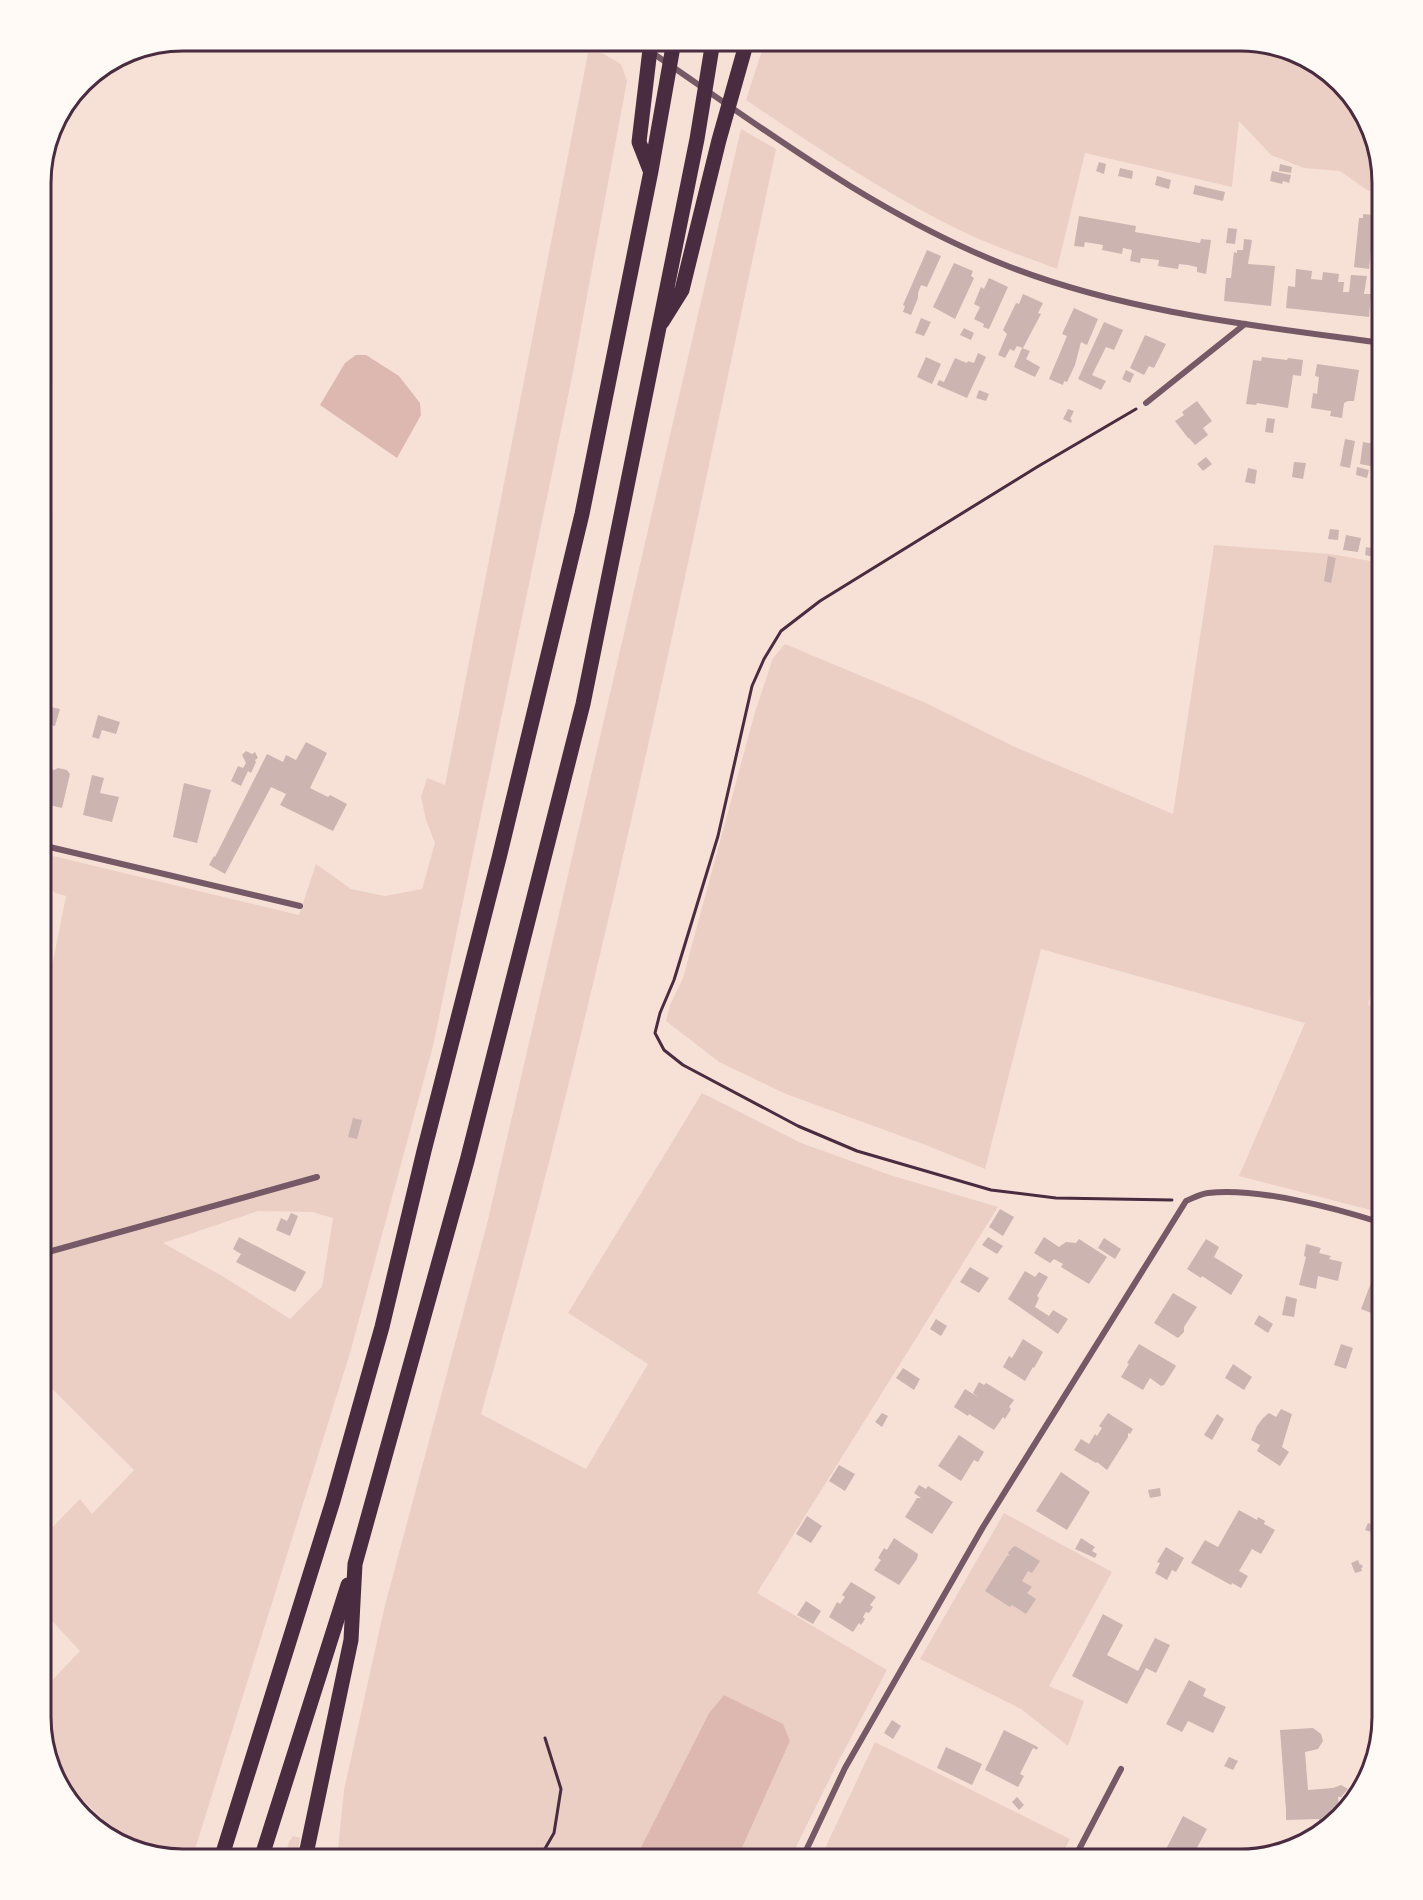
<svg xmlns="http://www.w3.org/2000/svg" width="1423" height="1900" viewBox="0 0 1423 1900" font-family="'Exo 2',sans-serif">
	<rect width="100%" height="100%" fill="#f7e1d7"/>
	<g fill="#ebcfc5" fill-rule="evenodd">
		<path d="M765,41H1249L1311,59L1359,104L1382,183V195L1367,190L1340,171L1304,168L1271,155L1239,121L1232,187L1085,153L1057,269C1020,255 982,242 947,224C877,188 811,144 746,100Z"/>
		<path d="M588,53H602L621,64L627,81L572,377L433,1046L350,1353L192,1859H183L130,1845L59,1777L41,1717V1692L80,1651L41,1609V1539L80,1499L92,1514L134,1470L41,1378V1021L66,896L55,893L44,880L41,870L49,855L299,915L316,864L351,889L385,896L422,889L435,843L426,820L421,797L427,778L445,785ZM258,1211L312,1212L333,1218L322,1287L290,1319L224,1277L163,1243Z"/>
		<path d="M741,129L776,149C686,572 600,998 481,1414L586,1469L648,1364L568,1313L702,1093L801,1143L890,1175L998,1207L757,1593L887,1670L837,1764L790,1859H737L790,1741L724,1695L709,1713L635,1859H337L344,1790L385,1605L487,1224Z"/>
		<polygon points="1214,545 1331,554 1382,563 1382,964 1368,1004 1382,1018 1382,1213 1239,1176 1305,1023 1041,949 985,1169 923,1144 786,1094 719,1062 666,1021 670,1005 683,978 755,712 773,658 785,644 926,703 1015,747 1173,814"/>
		<polygon points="1004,1513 1112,1572 1049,1686 1084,1701 1068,1746 1021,1709 920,1659"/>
		<polygon points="875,1742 1070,1839 1059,1859 820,1859"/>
		<polygon points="293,1836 300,1838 297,1859 284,1859 289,1842"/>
	</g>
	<g fill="#dcb8b0">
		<polygon points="356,355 366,355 399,376 420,403 421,415 397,458 320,405 345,363"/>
		<polygon points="724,1695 783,1724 790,1741 737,1859 635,1859 709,1713"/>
	</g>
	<g fill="#ccb4b1">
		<polygon points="1099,162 1106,164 1104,174 1096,171"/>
		<polygon points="1280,164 1292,167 1291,173 1279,171"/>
		<polygon points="1120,168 1133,171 1132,179 1118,176"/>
		<polygon points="1272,171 1291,175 1289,183 1283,181 1282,184 1270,181"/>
		<polygon points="1157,176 1171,180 1169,189 1155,185"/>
		<polygon points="1195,185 1225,192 1223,201 1193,194"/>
		<polygon points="1376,203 1382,203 1382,220 1374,220"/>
		<polygon points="1363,214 1373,215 1372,220 1374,220 1369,269 1354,267 1359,218 1363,218"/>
		<polygon points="1079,216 1136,226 1135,232 1200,243 1201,239 1211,240 1206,274 1197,272 1197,267 1188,265 1179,264 1178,269 1158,266 1159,260 1141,258 1140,263 1130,261 1132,250 1123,248 1122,254 1102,250 1103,245 1085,242 1084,247 1074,246"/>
		<polygon points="1228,228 1237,229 1235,244 1226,243"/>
		<polygon points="1244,239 1252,240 1248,264 1275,266 1271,306 1224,301 1226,278 1231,278 1234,252 1237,253 1237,250 1243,250"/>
		<polygon points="927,250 941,256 927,287 921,285 918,293 918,298 911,315 903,312 905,306 903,305"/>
		<polygon points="954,263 973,271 971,276 974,278 955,319 933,307"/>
		<polygon points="1296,269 1312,271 1311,279 1322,280 1323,272 1339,274 1338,282 1344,282 1343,292 1349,292 1351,275 1367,276 1364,294 1371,294 1369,317 1286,308 1288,286 1295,287"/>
		<polygon points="989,278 1008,287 989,329 983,327 984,324 974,319 980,307 974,304 981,287 984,289"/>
		<polygon points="1023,294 1043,303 1038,313 1041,314 1023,348 1017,346 1014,351 1010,349 1005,358 998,355 1007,334 1003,330 1016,303 1019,304"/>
		<polygon points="1074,308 1098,319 1087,345 1081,342 1075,365 1067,382 1064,381 1063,385 1049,379 1067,336 1062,334"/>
		<polygon points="921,318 931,322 924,336 915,333"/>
		<polygon points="1104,322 1123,330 1114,350 1106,347 1092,375 1106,381 1101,390 1078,379"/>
		<polygon points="964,328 974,333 971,340 960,335"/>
		<polygon points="1145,335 1166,344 1154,368 1149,366 1144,375 1130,368"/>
		<polygon points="1022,348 1030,351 1026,359 1040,367 1035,377 1014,367"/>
		<polygon points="978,353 986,357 967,398 937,385 939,380 944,382 955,358 962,361 967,363 968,361 974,363"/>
		<polygon points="926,357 941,364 932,384 917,377"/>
		<polygon points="1262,357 1287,360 1288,358 1303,360 1301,376 1293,375 1288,408 1257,403 1256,405 1246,404 1253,360 1261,361"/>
		<polygon points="1317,364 1359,370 1354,401 1348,401 1344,403 1342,418 1330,416 1331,411 1311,408 1313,393 1317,394 1319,377 1315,376"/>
		<polygon points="1126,370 1134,374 1130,383 1122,379"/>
		<polygon points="1381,373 1382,373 1382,430 1376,428 1378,415 1373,414"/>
		<polygon points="979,390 989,394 986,401 976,398"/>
		<polygon points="1197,401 1212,421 1203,428 1208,435 1195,445 1189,438 1188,438 1175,421 1184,415 1182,412"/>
		<polygon points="1068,409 1074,411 1070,419 1072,420 1071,423 1063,419"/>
		<polygon points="1267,418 1275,419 1273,433 1265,432"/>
		<polygon points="1345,439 1355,441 1350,468 1340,466"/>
		<polygon points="1363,442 1374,444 1371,466 1360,464"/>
		<polygon points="1206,457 1212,464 1203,471 1197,464"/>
		<polygon points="1294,462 1306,463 1303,479 1292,477"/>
		<polygon points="1357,467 1369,470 1367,478 1356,475"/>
		<polygon points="1248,468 1257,470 1255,484 1245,482"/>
		<polygon points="1330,529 1339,530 1338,540 1328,539"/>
		<polygon points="1346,535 1361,538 1358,552 1343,550"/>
		<polygon points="1366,547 1382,550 1382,559 1365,555"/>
		<polygon points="1328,556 1336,558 1331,583 1324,581"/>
		<polygon points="46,706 60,709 55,726 42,723"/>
		<polygon points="98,715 120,722 116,734 102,730 99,739 92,737"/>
		<polygon points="306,742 327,753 310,788 328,797 330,795 347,804 333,831 280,805 286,794 271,787 225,874 209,865 214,856 215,857 267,754 283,762 286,755 296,760"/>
		<polygon points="246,751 252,754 255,752 258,758 255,760 256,762 251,773 248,771 241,786 231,781 238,766 243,768 246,763 242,755"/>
		<polygon points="41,767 54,770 58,768 67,770 70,774 62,808 41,803"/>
		<polygon points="92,775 104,778 100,793 119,797 112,822 83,815"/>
		<polygon points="184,783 211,790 197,843 173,837"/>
		<polygon points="41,941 48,943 41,966"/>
		<polygon points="353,1118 362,1120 357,1139 348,1137"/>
		<polygon points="1000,1209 1014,1217 1003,1236 989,1227"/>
		<polygon points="291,1213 298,1216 290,1236 276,1230 281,1218 287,1221"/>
		<polygon points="239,1237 306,1272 295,1292 236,1262 241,1254 233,1249"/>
		<polygon points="988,1237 1003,1246 997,1254 982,1245"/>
		<polygon points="1044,1237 1059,1247 1066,1242 1076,1243 1079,1239 1107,1257 1089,1284 1061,1267 1063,1264 1054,1259 1050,1263 1034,1253"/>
		<polygon points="1104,1238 1121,1249 1115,1259 1098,1248"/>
		<polygon points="1206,1239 1219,1247 1214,1257 1243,1275 1231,1295 1202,1276 1201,1278 1187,1269"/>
		<polygon points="1306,1244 1321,1248 1319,1253 1331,1256 1329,1259 1342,1262 1338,1281 1318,1276 1316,1289 1299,1285 1306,1257 1304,1256"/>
		<polygon points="1379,1262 1382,1263 1382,1317 1361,1309"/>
		<polygon points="970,1267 989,1278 979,1293 960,1282"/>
		<polygon points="1025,1271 1035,1277 1039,1272 1048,1277 1037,1296 1039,1298 1035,1307 1049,1316 1053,1310 1068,1319 1058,1334 1008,1299"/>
		<polygon points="1173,1293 1197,1307 1184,1327 1184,1332 1178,1338 1154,1323"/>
		<polygon points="1286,1296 1297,1299 1294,1317 1282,1315"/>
		<polygon points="1259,1315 1273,1324 1268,1333 1254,1324"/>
		<polygon points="936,1319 947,1326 941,1336 930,1329"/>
		<polygon points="1023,1339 1043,1352 1034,1368 1033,1367 1025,1381 1003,1367 1009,1356 1012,1358"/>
		<polygon points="1139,1344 1175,1365 1176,1366 1164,1385 1161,1386 1150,1378 1143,1390 1121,1377 1129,1364 1127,1363"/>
		<polygon points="1341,1344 1353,1348 1346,1369 1334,1365"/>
		<polygon points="1233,1364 1252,1377 1244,1390 1225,1378"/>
		<polygon points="903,1368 920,1379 914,1390 896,1378"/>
		<polygon points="979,1382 984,1385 986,1383 1014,1400 1009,1407 1011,1409 1005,1419 1003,1417 994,1430 969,1414 968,1416 954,1407 965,1389 978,1397 973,1393"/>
		<polygon points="1281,1409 1292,1414 1282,1447 1289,1452 1280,1466 1257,1451 1260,1445 1251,1440 1257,1426 1263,1418 1269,1413 1276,1417"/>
		<polygon points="882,1413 888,1416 882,1427 875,1422"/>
		<polygon points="1108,1413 1133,1429 1130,1434 1128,1433 1128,1437 1107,1470 1097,1462 1096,1463 1074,1450 1081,1439 1089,1444 1095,1434 1097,1436 1102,1428 1099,1426"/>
		<polygon points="1217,1414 1224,1419 1212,1440 1204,1435"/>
		<polygon points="959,1435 984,1452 978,1462 974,1460 961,1481 938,1466"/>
		<polygon points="839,1465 855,1474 845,1491 829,1481"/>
		<polygon points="1061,1472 1090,1492 1067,1530 1036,1511"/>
		<polygon points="919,1485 926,1489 928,1486 953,1502 932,1534 905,1517 917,1498 921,1498 914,1493"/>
		<polygon points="1160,1488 1161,1496 1150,1498 1148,1490"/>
		<polygon points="1239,1510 1257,1520 1258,1517 1265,1521 1264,1524 1275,1530 1261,1554 1252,1549 1239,1571 1248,1576 1241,1588 1232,1583 1231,1585 1191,1563 1205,1540 1218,1547"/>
		<polygon points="807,1516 822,1526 811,1543 796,1534"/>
		<polygon points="1368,1523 1377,1526 1375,1533 1365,1530"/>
		<polygon points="894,1538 918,1554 917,1559 899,1585 874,1570 881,1560 878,1558 884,1548 887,1550"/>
		<polygon points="1081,1538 1095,1547 1092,1551 1097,1554 1095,1558 1075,1549"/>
		<polygon points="1015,1546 1040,1561 1032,1573 1028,1571 1022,1581 1032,1587 1027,1593 1036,1599 1026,1614 1012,1605 1010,1607 985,1591 1007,1556 1009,1556 1008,1553 1012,1548"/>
		<polygon points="1166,1547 1184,1558 1176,1572 1172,1570 1167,1580 1155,1573 1160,1563 1157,1562"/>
		<polygon points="1358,1560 1360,1565 1361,1564 1363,1567 1361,1568 1362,1571 1355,1573 1351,1563"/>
		<polygon points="851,1582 876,1597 870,1605 873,1607 869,1613 866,1612 863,1617 865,1619 861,1625 859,1623 853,1632 829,1617 837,1602 840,1604 845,1597 842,1595"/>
		<polygon points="806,1601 821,1611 813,1624 797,1615"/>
		<polygon points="1103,1614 1123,1625 1107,1655 1138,1671 1155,1638 1170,1645 1156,1673 1146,1668 1127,1704 1072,1676"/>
		<polygon points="1189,1680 1206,1689 1203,1696 1226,1707 1213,1733 1188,1721 1182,1732 1166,1724"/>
		<polygon points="892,1720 901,1726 893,1739 884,1733"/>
		<polygon points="1313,1728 1321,1734 1323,1741 1318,1749 1305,1752 1308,1790 1333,1788 1341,1785 1348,1789 1341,1797 1338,1797 1340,1814 1320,1834 1319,1819 1286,1820 1286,1810 1280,1730"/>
		<polygon points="1004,1730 1038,1747 1037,1750 1033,1748 1020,1774 1024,1776 1018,1787 985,1770"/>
		<polygon points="946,1747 982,1764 972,1785 937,1768"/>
		<polygon points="1229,1757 1238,1761 1233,1770 1224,1766"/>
		<polygon points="1017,1797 1024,1805 1019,1810 1012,1802"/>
		<polygon points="1183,1816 1207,1829 1191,1859 1161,1859"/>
	</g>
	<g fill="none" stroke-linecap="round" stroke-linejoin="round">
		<g stroke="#4a2c40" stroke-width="3">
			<polyline points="1136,409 1037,467 820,601 781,631 764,659 752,686 718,836 674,980 660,1013 655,1033 664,1050 683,1065 798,1126 857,1151 991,1190 1056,1198 1172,1200"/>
			<polyline points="539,1859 554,1833 561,1789 545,1738"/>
		</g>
		<g stroke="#755966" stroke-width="6">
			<path d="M635,41C756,123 873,214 1010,267C1129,313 1258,326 1382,343"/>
			<polyline points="1146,403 1245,324"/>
			<polyline points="41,845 300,906"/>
			<polyline points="41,1254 317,1177"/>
			<path d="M802,1859L845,1768L983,1527L1186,1201C1193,1198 1200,1194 1208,1193C1257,1187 1335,1208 1382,1223"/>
			<polyline points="1074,1859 1121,1769"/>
		</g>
		<g stroke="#4a2c40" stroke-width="15">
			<polyline points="650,170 639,142 651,41"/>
			<polyline points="662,322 682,290 719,140 747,41"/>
			<polyline points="221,1859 333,1501 382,1327 424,1151 499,858 582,514 651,171 674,41"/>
			<polyline points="261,1859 348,1585"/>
			<polyline points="305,1859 351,1640 355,1564 467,1161 583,704 697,139 713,41"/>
		</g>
	</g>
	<path d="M0 0H1423V1900H0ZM183 51H1240A132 132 0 0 1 1372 183V1717A132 132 0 0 1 1240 1849H183A132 132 0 0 1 51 1717V183A132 132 0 0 1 183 51Z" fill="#fffaf5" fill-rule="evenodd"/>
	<path fill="none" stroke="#4a2c40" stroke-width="3" d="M183 51H1240A132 132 0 0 1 1372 183V1717A132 132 0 0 1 1240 1849H183A132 132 0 0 1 51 1717V183A132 132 0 0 1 183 51Z"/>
</svg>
